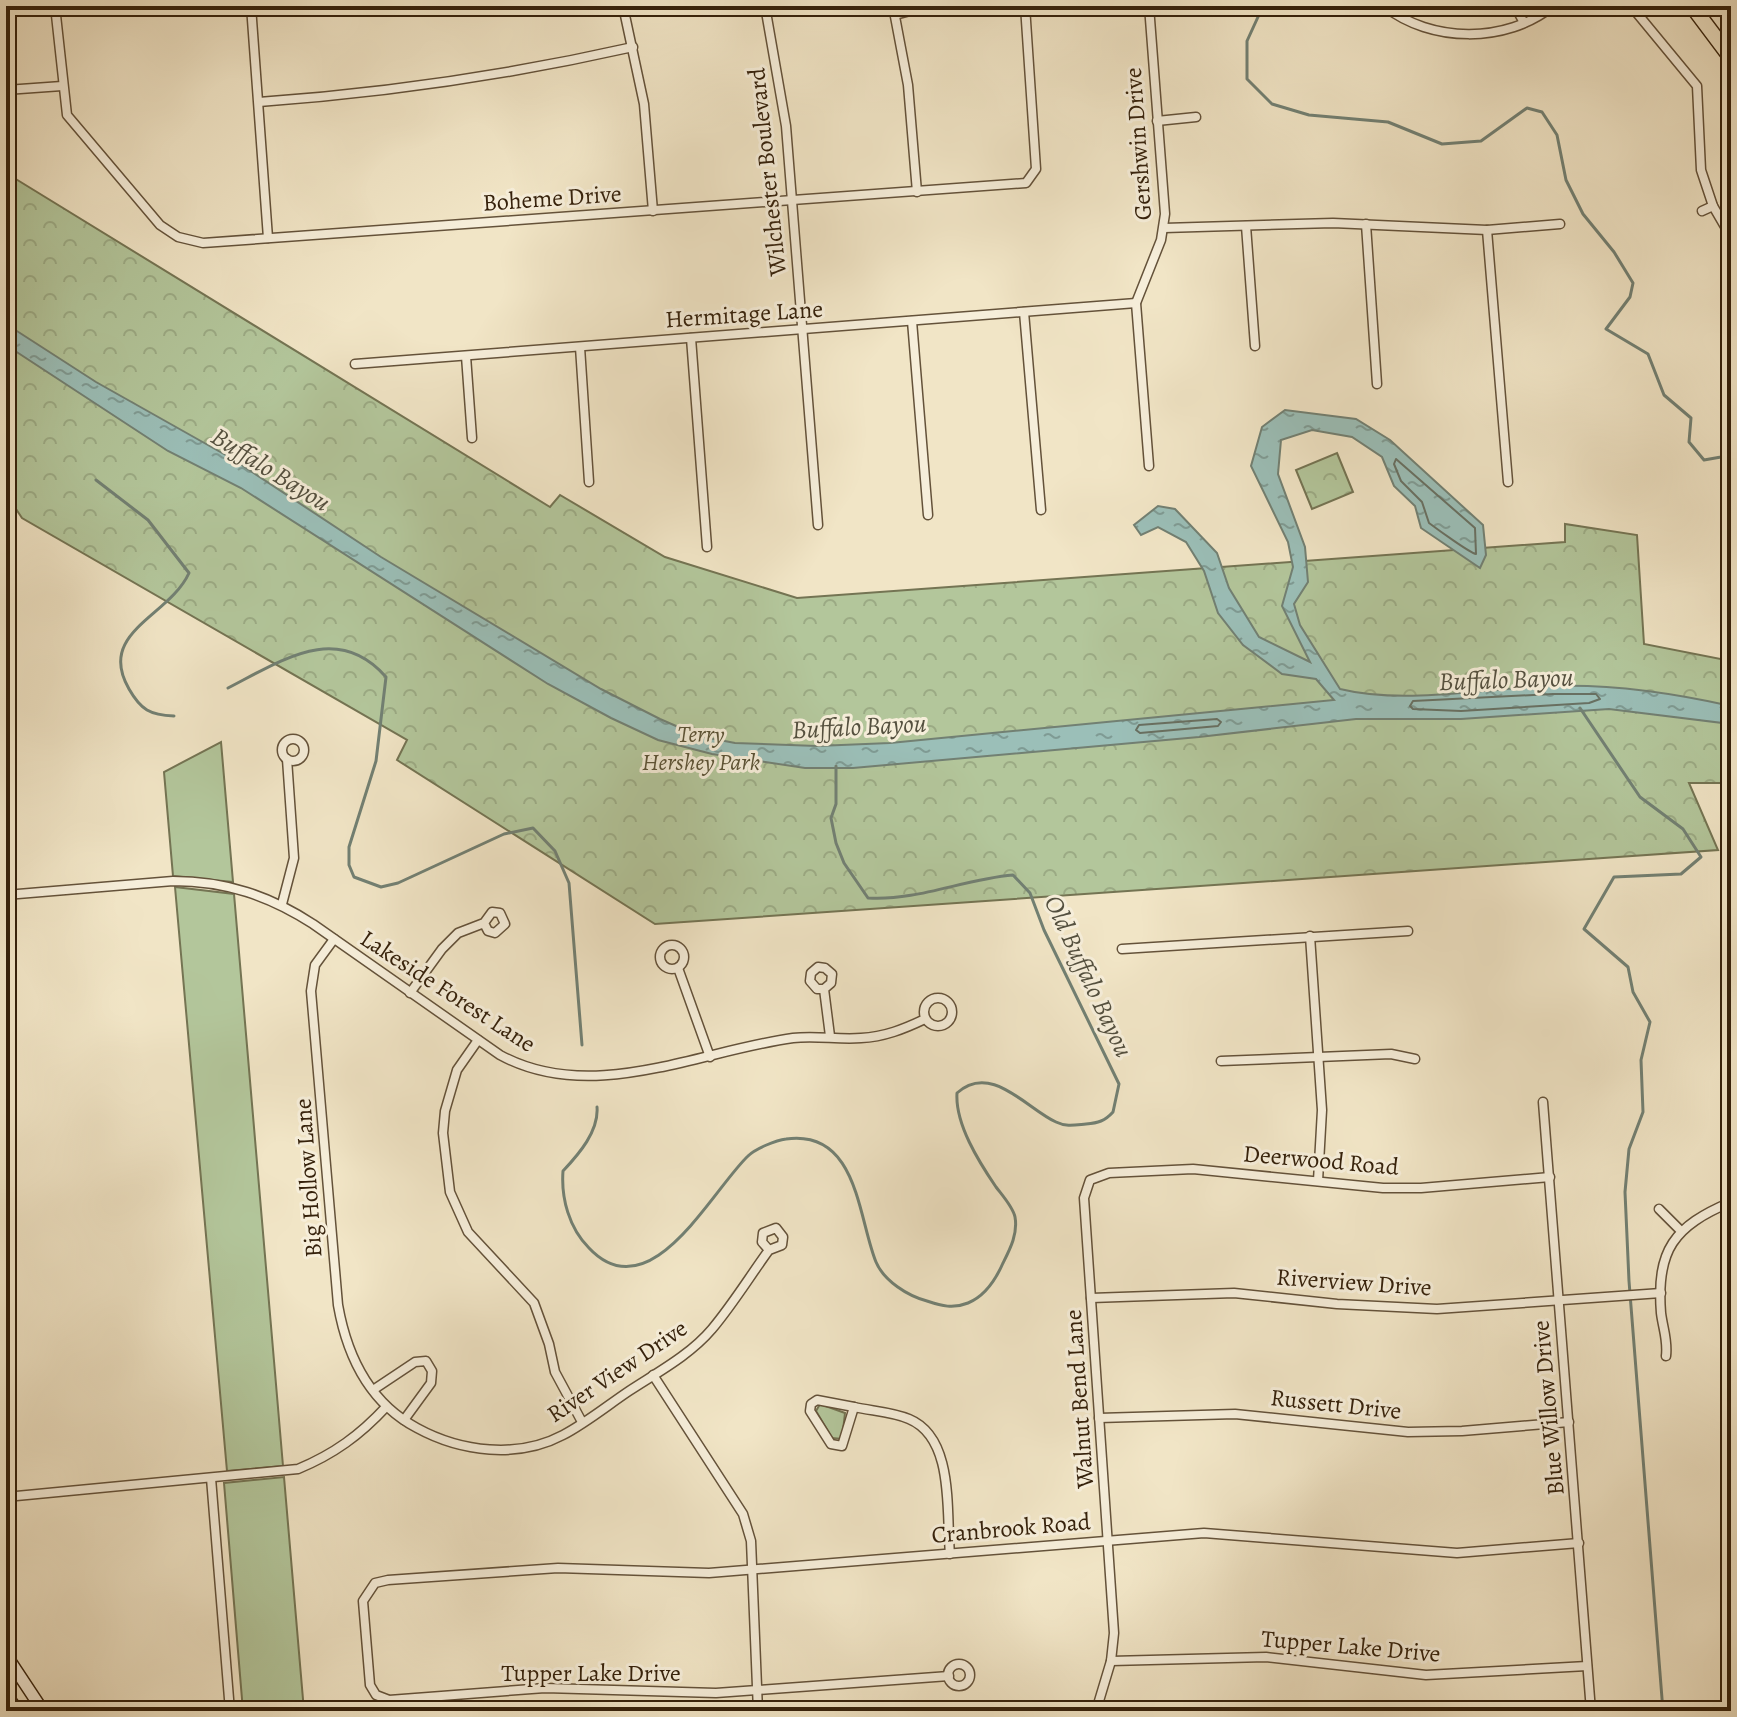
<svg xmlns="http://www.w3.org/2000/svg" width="1737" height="1717" viewBox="0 0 1737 1717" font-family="Alegreya,serif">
	<defs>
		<pattern id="forest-crowns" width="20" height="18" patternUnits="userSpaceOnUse" patternTransform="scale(2)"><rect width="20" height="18" fill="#b3c69b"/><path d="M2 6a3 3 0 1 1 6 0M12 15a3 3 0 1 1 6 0" fill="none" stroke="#9baa84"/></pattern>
		<pattern id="water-ripples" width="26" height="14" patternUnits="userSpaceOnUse" patternTransform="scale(2)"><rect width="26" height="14" fill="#9bbfb8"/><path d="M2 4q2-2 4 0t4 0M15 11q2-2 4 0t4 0" fill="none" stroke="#7f9b94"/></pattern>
	</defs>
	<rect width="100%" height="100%" fill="#f1e5c6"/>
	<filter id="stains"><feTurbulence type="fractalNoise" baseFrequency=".0025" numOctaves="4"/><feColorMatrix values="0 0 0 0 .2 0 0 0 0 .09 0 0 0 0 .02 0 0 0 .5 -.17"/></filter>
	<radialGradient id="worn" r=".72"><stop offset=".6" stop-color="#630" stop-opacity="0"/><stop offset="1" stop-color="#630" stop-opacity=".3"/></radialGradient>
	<g fill="#b3c69b" stroke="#747453" stroke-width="2">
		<polygon points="221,742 233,882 173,876 164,772"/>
		<polygon points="175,887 234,894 283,1466 227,1471"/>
		<polygon points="820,1404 845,1413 842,1439 832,1438 816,1411"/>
		<polygon points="284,1477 304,1711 243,1711 224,1483"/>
	</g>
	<g fill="url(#forest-crowns)" stroke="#747453" stroke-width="2">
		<polygon points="6,173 550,507 560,495 665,557 797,598 1565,542 1565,524 1637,535 1644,644 1731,661 1731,783 1689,783 1718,850 655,924 397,760 407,740 22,518 6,494"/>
		<polygon points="1337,453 1353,492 1312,509 1296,470"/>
	</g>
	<path fill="url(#water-ripples)" stroke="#728073" stroke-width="2" d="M6,324L96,382L231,458L381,557L601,689L660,719L699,736L735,743L817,746L890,743L1334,700L1316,679L1282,674L1243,645L1218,613L1204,571L1186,542L1158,527L1141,535L1134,525L1158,506L1175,509L1217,553L1229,588L1259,637L1310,662L1282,606L1293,567L1288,542L1251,466L1262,427L1285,410L1356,419L1390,440L1483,525L1486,555L1480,568L1421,528L1415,506L1394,486L1382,457L1352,437L1312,430L1281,440L1278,474L1305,547L1308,582L1294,604L1300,625L1340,689C1405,705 1487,688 1554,686C1614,684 1673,693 1731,706V724L1609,709L1461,719H1356L1199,737L853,768H805L712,754L658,740L611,718L548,684L241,488L168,451L6,345Z"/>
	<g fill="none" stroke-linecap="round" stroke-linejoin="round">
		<g stroke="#687062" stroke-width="2">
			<path d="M1396,459L1475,528L1476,554C1470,553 1437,529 1429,523L1422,502L1401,481L1394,464Z"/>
			<polygon points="1553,694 1596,694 1600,699 1589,703 1461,711 1413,709 1410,706 1413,701"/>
			<polygon points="1217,719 1221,722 1218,726 1140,733 1136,730 1139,725"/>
		</g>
		<g stroke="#728073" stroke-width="3">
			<polyline points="1263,6 1247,41 1247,79 1272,104 1309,115 1388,122 1442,144 1481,141 1527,108 1542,112 1557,135 1566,180 1583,214 1614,252 1633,283 1630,297 1606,329 1648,354 1664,395 1691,418 1689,442 1704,460 1721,457 1731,446"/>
			<path d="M96,480L148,520L189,573C169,617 96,632 129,689C141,710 150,715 174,716"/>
			<path d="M228,688C281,661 337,621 386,677L376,761L349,847V865L354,877L381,887L398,883L504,834L533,828L555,851L569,883L582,1045"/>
			<polyline points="1580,708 1640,797 1683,829 1701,857 1681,874 1614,877 1584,929 1628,967 1633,992 1650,1022 1641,1060 1643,1112 1629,1149 1625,1192 1629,1281 1663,1711"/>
			<path d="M597,1107C599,1131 579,1154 563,1171C561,1198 569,1228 589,1248C650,1313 712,1190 748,1156C755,1149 776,1140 786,1139C858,1129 858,1218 876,1262C884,1281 908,1296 927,1301C942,1306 953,1309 968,1303C985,1296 996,1279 1003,1263C1010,1249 1018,1234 1015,1217C1013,1207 1002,1195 996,1187C979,1162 955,1124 957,1093C991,1062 1027,1109 1056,1122C1066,1127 1075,1125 1086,1124C1098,1123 1105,1121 1113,1112L1119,1084L1044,930L1030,893L1013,875C964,879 918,901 868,898L844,863L836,843L831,818L836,804V766"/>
		</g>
		<defs>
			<g id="minor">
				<polyline points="55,6 67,115 160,225 178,237 203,243 1026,183 1036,169 1025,6"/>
				<polyline points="251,6 268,238"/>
				<polyline points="623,6 644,104 653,211"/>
				<polyline points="765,6 786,126 818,525"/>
				<polyline points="893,6 908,85 917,192"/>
				<polyline points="1149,6 1165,214 1161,240 1136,303 1149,466"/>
				<path d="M1384,6C1431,43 1506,44 1553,6"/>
				<polyline points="1515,6 1524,23"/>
				<polyline points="1631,6 1697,86 1701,170 1713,206 1731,237"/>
				<polyline points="895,15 929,6"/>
				<polyline points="6,90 62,86"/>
				<path d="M259,102C385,93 509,75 633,47"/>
				<polyline points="1157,121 1196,117"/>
				<polyline points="1702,211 1713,206"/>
				<polyline points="1366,224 1377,384"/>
				<polyline points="1246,226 1255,346"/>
				<polyline points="1164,228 1333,223 1487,230 1560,224"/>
				<polyline points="1487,230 1508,482"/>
				<polyline points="1024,312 1041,510"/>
				<polyline points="912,321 928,515"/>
				<polyline points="691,338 707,547"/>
				<polyline points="580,347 589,482"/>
				<polyline points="466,356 472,438"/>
				<polyline points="355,364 1136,303"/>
				<circle cx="293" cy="750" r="11"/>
				<path d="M6,895L173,881C226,881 270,896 313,924L500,1055C592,1105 698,1051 793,1038C816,1035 838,1040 861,1038C884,1037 904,1029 925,1019"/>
				<polyline points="282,904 294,858 287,759"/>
				<polyline points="1310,936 1322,1110 1318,1181"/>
				<path d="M334,939L315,965L311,991L338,1305C347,1356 370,1403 417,1428C461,1452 518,1459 563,1435C586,1423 608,1405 629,1391C658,1372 690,1355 712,1329C733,1304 750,1276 769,1250L782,1245L783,1237L776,1228L763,1233L762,1242L769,1250"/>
				<circle cx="672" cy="957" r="12"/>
				<polyline points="1122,949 1408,931"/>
				<polyline points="678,968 710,1057"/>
				<polyline points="824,989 817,989 810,981 811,973 818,967 825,968 832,974 831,983 824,989 830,1036"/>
				<polyline points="410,993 442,949 458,933 484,923 492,912 500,913 505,924 495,933 488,931 484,923"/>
				<circle cx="938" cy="1012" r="14"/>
				<polyline points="478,1040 457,1070 445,1111 443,1133 450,1192 468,1232 534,1303 549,1344 555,1372 582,1422"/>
				<polyline points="1221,1061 1391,1054 1415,1059"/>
				<polyline points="1543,1102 1591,1711"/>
				<polyline points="1659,1209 1681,1231"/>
				<polyline points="1091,1298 1234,1293 1337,1304 1437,1309 1661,1293"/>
				<path d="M1666,1356C1668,1340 1663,1329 1661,1313C1656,1250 1674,1226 1731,1202"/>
				<polyline points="653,1375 743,1514 751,1541 758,1711"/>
				<polyline points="373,1390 415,1362 426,1361 432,1371 431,1383 404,1420"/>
				<polygon points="817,1400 854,1407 842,1446 831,1444 810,1411 811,1404"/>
				<path d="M854,1407C872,1411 893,1412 909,1419C955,1438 946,1513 950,1554"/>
				<polyline points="1099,1418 1235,1414 1408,1432 1462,1431 1569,1422"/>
				<polyline points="211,1478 230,1711"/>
				<path d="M6,1497L298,1469C334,1454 360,1435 386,1407"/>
				<polyline points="1111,1661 1266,1657 1426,1675 1587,1666"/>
				<circle cx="959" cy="1675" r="11"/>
				<polyline points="949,1676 716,1693 545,1688 389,1700 376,1695 370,1685 363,1601 375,1583 388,1580 558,1568 709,1573 1204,1533 1457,1553 1579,1543"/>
				<polyline points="1096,1711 1111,1661 1114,1633 1084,1198 1090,1180 1109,1173 1193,1169 1383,1188 1421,1188 1550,1177"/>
			</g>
			<g id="secondary">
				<polyline points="6,1655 43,1711"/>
				<polyline points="6,1695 18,1711"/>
			</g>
			<g id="motorway">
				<polyline points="1692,6 1731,58"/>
				<polyline points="1725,6 1731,14"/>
			</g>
		</defs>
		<use href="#minor" stroke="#64523a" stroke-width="11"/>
		<use href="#secondary" stroke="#35210b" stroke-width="14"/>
		<use href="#motorway" stroke="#35210b" stroke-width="17"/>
		<use href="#minor" stroke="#f6eeda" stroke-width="8"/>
		<use href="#secondary" stroke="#f6eeda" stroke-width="11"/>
		<use href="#motorway" stroke="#f1e5c6" stroke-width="14"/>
	</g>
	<g text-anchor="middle" stroke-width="6" stroke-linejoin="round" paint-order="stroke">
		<g font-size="24" fill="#35210b" stroke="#f6eeda">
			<text transform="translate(1138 144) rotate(-94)" y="8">Gershwin Drive</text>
			<text transform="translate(767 172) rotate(-96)" y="8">Wilchester Boulevard</text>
			<text transform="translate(552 198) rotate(-4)" y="8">Boheme Drive</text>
			<text transform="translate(744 314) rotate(-4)" y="8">Hermitage Lane</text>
			<text transform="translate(448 991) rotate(33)" y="8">Lakeside Forest Lane</text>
			<text transform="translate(1321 1160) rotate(5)" y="8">Deerwood Road</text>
			<text transform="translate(308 1178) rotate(-94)" y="8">Big Hollow Lane</text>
			<text transform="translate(1354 1282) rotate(4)" y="8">Riverview Drive</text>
			<text transform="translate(617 1371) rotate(-34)" y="8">River View Drive</text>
			<text transform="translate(1079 1399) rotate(-94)" y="8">Walnut Bend Lane</text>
			<text transform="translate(1336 1404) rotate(6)" y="8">Russett Drive</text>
			<text transform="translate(1548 1408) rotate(-95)" y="8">Blue Willow Drive</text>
			<text transform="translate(1011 1528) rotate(-5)" y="8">Cranbrook Road</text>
			<text transform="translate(1351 1646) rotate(5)" y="8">Tupper Lake Drive</text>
			<text x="591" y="1681">Tupper Lake Drive</text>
		</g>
		<g font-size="24" font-style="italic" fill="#5b5336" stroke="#f6eeda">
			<text x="701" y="742">Terry<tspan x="701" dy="28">Hershey Park</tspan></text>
		</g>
		<g font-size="26" font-style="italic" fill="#54503f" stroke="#f6eeda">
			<text transform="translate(271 469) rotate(32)" y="9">Buffalo Bayou</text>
			<text transform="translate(1506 679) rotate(-2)" y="9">Buffalo Bayou</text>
			<text transform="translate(859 726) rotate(-3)" y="9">Buffalo Bayou</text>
			<text transform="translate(1089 976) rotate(65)" y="9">Old Buffalo Bayou</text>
		</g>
	</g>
	<rect width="1737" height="1717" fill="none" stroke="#f1e5c6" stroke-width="32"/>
	<rect x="8" y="8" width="1721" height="1701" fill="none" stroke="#35210b" stroke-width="4"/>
	<rect x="16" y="16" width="1705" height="1685" fill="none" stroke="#35210b" stroke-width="2"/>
	<rect width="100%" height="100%" filter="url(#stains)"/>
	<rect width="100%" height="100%" fill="url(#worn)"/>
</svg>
